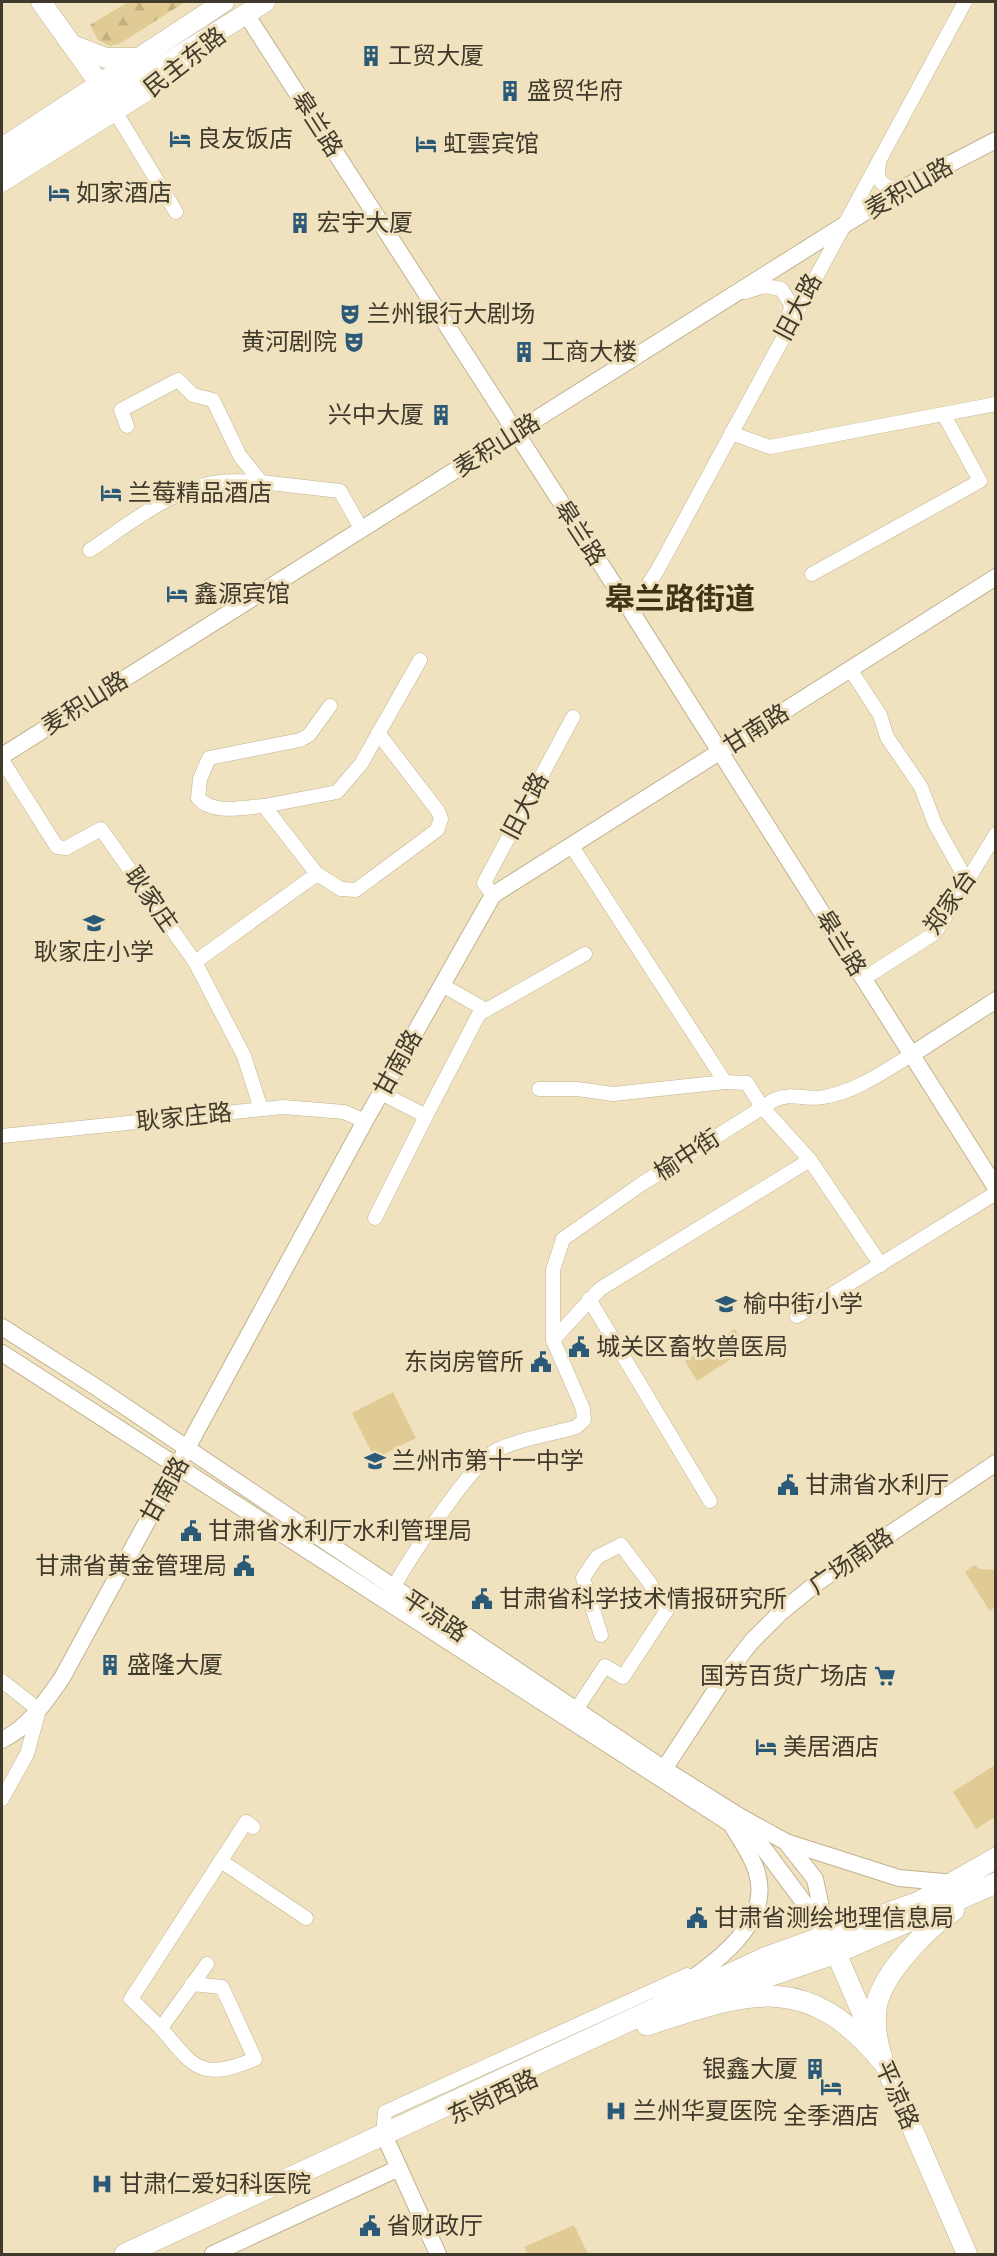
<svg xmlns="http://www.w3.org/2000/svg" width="997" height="2256" viewBox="0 0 997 2256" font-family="'Alegreya Sans','Noto Sans SC',sans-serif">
	<defs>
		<pattern id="forest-firs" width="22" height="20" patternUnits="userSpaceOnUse" patternTransform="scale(1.5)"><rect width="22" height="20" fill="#e1cb94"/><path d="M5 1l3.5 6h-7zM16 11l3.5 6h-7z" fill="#c2af80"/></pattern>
	</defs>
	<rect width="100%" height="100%" fill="#f0e2be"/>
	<polygon fill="url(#forest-firs)" points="128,2 185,2 121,43 110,46 98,40 90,25"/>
	<g fill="#e1cb94">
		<polygon points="735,1329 747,1349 697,1381 685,1361"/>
		<polygon points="393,1392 416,1438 375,1459 352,1413"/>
		<polygon points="974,1565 980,1569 995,1570 995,1607 990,1611 965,1572"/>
		<polygon points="995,1765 995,1817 976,1829 953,1792"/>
		<polygon points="574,2225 588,2254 528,2254 524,2247"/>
	</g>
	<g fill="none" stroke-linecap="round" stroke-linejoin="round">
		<defs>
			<g id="minor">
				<polyline points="116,113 176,212"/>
				<path d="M879,163L878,177C883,188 894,190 905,185"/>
				<polyline points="2,185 155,89 201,51"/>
				<polyline points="745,292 765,286 781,289 791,304 789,319"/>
				<polyline points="127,426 121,410 178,380 193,395 213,400 240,456 261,482 340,491 362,530"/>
				<polyline points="731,433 770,447 996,404"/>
				<path d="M90,550C129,524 172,488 220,482C233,480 248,482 261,482"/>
				<polyline points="812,574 980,481 944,415"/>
				<polyline points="631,611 657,571 965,2"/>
				<polyline points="850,669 880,715 887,737 921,787 935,824 967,881"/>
				<polyline points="2,760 57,847 66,848 101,829 195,962 244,1056 261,1109"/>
				<polyline points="264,806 337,792 361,764 420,660"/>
				<polyline points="571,845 725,1082 747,1083 762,1107 810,1160 881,1265"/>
				<polyline points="317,874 341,889 356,890 437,830 441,819 438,811 378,733"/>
				<polyline points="493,895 484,883 573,717"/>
				<path d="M195,962L317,874L264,806C244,807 213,815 198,798L200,779L209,758L300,740L309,735L330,706"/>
				<polyline points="863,979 935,933 996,834"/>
				<polyline points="442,985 486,1010"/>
				<polyline points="539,1089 577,1089 613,1094 725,1082"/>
				<polyline points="381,1093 426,1116 479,1014 585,954"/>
				<polyline points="2,1136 283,1107 344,1112 365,1121"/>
				<polyline points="375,1218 426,1116"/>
				<polyline points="589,1299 710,1501"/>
				<polyline points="797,1316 996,1193"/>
				<path d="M553,1340V1270L563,1239L640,1185L774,1100C794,1091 804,1101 824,1097C857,1091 883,1072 911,1055"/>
				<path d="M390,1594C405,1565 470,1464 497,1450C518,1439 553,1434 576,1427L584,1420L583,1409L553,1340L600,1289L810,1160"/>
				<polyline points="2,1681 39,1710 27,1754 2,1799"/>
				<polyline points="576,1710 605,1666 623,1677 667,1610 649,1582 621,1545 597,1557 583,1578 601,1635"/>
				<polyline points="221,1861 306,1918"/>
				<polyline points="207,1964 161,2028 131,1999 246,1822 253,1827"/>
				<path d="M161,2028C195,2069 201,2081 255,2059L222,1987L192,1984"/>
				<polyline points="383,2135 385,2112 687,1975"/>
			</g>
			<g id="tertiary">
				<polyline points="246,14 631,611 996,1188"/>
				<polyline points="2,756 841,227 909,185 996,140"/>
				<polyline points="911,1055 996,1000"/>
				<polyline points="2,1327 96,1387 664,1769 739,1816 786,1842 815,1879 827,1935"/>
				<polyline points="2,1353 759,1842 825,1931"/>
				<path d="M2,1740C29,1727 45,1702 62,1678L365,1121L493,895L996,577"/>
				<polyline points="664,1769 729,1670 752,1641 780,1613 818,1582 996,1463"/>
				<polyline points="786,1842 899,1878 954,1883"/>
				<path d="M662,1999C701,1972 774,1929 757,1873C753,1857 741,1841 733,1827"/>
				<polyline points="389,2146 438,2254"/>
				<polyline points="213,2254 399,2168"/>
			</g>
			<g id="secondary">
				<polyline points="41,2 107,94"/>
				<polyline points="75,46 106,58 135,58"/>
				<polyline points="2,148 224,2"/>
				<polyline points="2,166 265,2"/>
				<polyline points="836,1953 967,2254"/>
			</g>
			<g id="primary">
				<polyline points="714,1995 836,1953 996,1883"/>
				<path d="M647,2025C748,1992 806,1969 883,2062"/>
				<path d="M882,2059C876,2040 873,2022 877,2003C885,1971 927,1928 954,1910"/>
				<polyline points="125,2254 767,1957 919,1902 996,1858"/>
			</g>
		</defs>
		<use href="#minor" stroke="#c1b391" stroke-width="15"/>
		<use href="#tertiary" stroke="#c1b391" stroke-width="18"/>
		<use href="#secondary" stroke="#c1b391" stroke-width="21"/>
		<use href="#primary" stroke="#c1b391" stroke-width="22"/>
		<use href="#minor" stroke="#fff" stroke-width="14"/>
		<use href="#tertiary" stroke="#fff" stroke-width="16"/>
		<use href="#secondary" stroke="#fff" stroke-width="20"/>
		<use href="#primary" stroke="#fff" stroke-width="21"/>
	</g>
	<defs>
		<symbol id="building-bare" viewBox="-9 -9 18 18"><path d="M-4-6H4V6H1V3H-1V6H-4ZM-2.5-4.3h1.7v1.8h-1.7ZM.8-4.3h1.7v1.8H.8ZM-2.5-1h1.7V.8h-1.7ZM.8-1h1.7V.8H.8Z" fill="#2b5a79" stroke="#f0e2be" stroke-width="2.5" paint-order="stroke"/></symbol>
		<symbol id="hotel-bare" viewBox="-9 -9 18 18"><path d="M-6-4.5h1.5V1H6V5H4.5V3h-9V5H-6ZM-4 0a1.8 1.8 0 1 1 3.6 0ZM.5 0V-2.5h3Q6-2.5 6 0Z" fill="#2b5a79" stroke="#f0e2be" stroke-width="2.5" paint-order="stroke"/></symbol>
		<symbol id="theatre-bare" viewBox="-9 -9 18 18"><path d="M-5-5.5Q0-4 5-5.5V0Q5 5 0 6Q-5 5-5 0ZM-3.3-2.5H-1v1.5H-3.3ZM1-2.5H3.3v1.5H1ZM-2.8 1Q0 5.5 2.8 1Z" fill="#2b5a79" stroke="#f0e2be" stroke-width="2.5" paint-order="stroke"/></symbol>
		<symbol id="school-bare" viewBox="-9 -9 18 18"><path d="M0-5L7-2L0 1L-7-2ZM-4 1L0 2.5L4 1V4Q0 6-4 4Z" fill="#2b5a79" stroke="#f0e2be" stroke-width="2.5" paint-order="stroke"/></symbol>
		<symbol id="civic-bare" viewBox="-9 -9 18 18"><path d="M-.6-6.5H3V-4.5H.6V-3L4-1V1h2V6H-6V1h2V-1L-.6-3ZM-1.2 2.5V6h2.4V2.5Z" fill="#2b5a79" stroke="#f0e2be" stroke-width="2.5" paint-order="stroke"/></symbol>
		<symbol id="supermarket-bare" viewBox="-9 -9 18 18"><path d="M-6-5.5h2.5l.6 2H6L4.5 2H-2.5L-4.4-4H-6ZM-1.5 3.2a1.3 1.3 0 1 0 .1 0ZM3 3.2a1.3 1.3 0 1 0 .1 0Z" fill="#2b5a79" stroke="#f0e2be" stroke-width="2.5" paint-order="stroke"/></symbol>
		<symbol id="hospital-bare" viewBox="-9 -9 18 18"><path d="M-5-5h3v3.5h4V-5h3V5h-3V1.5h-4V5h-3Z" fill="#2b5a79" stroke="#f0e2be" stroke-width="2.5" paint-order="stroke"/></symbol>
	</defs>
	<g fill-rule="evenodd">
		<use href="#building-bare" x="356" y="41" width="30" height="30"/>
		<use href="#building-bare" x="495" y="76" width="30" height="30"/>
		<use href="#hotel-bare" x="165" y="124" width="30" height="30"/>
		<use href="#hotel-bare" x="411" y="129" width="30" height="30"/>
		<use href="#hotel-bare" x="44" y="178" width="30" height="30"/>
		<use href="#building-bare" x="285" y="208" width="30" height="30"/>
		<use href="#theatre-bare" x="335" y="299" width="30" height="30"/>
		<use href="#theatre-bare" x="339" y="327" width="30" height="30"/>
		<use href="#building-bare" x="509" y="337" width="30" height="30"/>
		<use href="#building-bare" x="426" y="400" width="30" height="30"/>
		<use href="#hotel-bare" x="96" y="478" width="30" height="30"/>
		<use href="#hotel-bare" x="162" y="579" width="30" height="30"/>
		<use href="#school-bare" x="79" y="908" width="30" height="30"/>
		<use href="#school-bare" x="711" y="1289" width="30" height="30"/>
		<use href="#civic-bare" x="564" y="1332" width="30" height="30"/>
		<use href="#civic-bare" x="526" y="1347" width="30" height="30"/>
		<use href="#school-bare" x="360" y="1446" width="30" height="30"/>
		<use href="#civic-bare" x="773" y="1470" width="30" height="30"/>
		<use href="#civic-bare" x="176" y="1516" width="30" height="30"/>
		<use href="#civic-bare" x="229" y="1551" width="30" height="30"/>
		<use href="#civic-bare" x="467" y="1584" width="30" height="30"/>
		<use href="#building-bare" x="95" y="1650" width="30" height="30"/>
		<use href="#supermarket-bare" x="870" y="1661" width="30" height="30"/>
		<use href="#hotel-bare" x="751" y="1732" width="30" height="30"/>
		<use href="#civic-bare" x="682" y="1903" width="30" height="30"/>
		<use href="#building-bare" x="800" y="2054" width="30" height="30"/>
		<use href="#hotel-bare" x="816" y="2072" width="30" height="30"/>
		<use href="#hospital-bare" x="601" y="2096" width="30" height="30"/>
		<use href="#hospital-bare" x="87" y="2169" width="30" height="30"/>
		<use href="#civic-bare" x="355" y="2211" width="30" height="30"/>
	</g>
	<g text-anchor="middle" stroke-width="6" stroke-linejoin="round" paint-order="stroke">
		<g font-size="24" fill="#403a2c" stroke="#f0e2be" text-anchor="start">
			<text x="388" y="64">工贸大厦</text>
			<text x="527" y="99">盛贸华府</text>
			<text x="197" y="147">良友饭店</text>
			<text x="443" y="152">虹雲宾馆</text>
			<text x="76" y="201">如家酒店</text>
			<text x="317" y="231">宏宇大厦</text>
			<text x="367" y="322">兰州银行大剧场</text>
			<text x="337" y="350" text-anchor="end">黄河剧院</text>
			<text x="541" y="360">工商大楼</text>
			<text x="424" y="423" text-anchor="end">兴中大厦</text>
			<text x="128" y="501">兰莓精品酒店</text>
			<text x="194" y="602">鑫源宾馆</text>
			<text x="94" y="960" text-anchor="middle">耿家庄小学</text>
			<text x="743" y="1312">榆中街小学</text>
			<text x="596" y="1355">城关区畜牧兽医局</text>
			<text x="524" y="1370" text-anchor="end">东岗房管所</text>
			<text x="392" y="1469">兰州市第十一中学</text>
			<text x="805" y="1493">甘肃省水利厅</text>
			<text x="208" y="1539">甘肃省水利厅水利管理局</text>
			<text x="227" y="1574" text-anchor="end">甘肃省黄金管理局</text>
			<text x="499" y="1607">甘肃省科学技术情报研究所</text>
			<text x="127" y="1673">盛隆大厦</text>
			<text x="868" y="1684" text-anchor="end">国芳百货广场店</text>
			<text x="783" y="1755">美居酒店</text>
			<text x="714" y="1926">甘肃省测绘地理信息局</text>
			<text x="798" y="2077" text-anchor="end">银鑫大厦</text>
			<text x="633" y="2119">兰州华夏医院</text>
			<text x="831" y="2124" text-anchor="middle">全季酒店</text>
			<text x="119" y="2192">甘肃仁爱妇科医院</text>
			<text x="387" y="2234">省财政厅</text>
		</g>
		<g font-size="24" fill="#403a2c" stroke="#f0e2be">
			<text transform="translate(185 62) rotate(-38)" y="8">民主东路</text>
			<text transform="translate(317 124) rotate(57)" y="8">皋兰路</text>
			<text transform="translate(909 188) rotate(-30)" y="8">麦积山路</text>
			<text transform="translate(798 307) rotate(-62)" y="8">旧大路</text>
			<text transform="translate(497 445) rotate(-32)" y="8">麦积山路</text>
			<text transform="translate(580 533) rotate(57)" y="8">皋兰路</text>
			<text transform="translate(85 703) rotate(-32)" y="8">麦积山路</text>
			<text transform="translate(756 729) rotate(-32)" y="8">甘南路</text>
			<text transform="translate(525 806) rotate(-62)" y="8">旧大路</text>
			<text transform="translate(151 899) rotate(55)" y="8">耿家庄</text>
			<text transform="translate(950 902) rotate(-55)" y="8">郑家台</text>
			<text transform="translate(841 943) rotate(58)" y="8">皋兰路</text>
			<text transform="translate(398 1063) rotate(-61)" y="8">甘南路</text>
			<text transform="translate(184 1117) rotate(-6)" y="8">耿家庄路</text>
			<text transform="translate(687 1155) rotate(-33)" y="8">榆中街</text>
			<text transform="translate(165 1490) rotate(-61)" y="8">甘南路</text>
			<text transform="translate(851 1561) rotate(-35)" y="8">广场南路</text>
			<text transform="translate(435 1616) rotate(34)" y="8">平凉路</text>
			<text transform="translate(897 2095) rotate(66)" y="8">平凉路</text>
			<text transform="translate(493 2097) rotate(-25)" y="8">东岗西路</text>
		</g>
		<g font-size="30" font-weight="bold" fill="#403415" stroke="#f0e2be">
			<text x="680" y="609">皋兰路街道</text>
		</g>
	</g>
	<rect width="997" height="2256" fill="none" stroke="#403a2c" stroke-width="6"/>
</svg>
